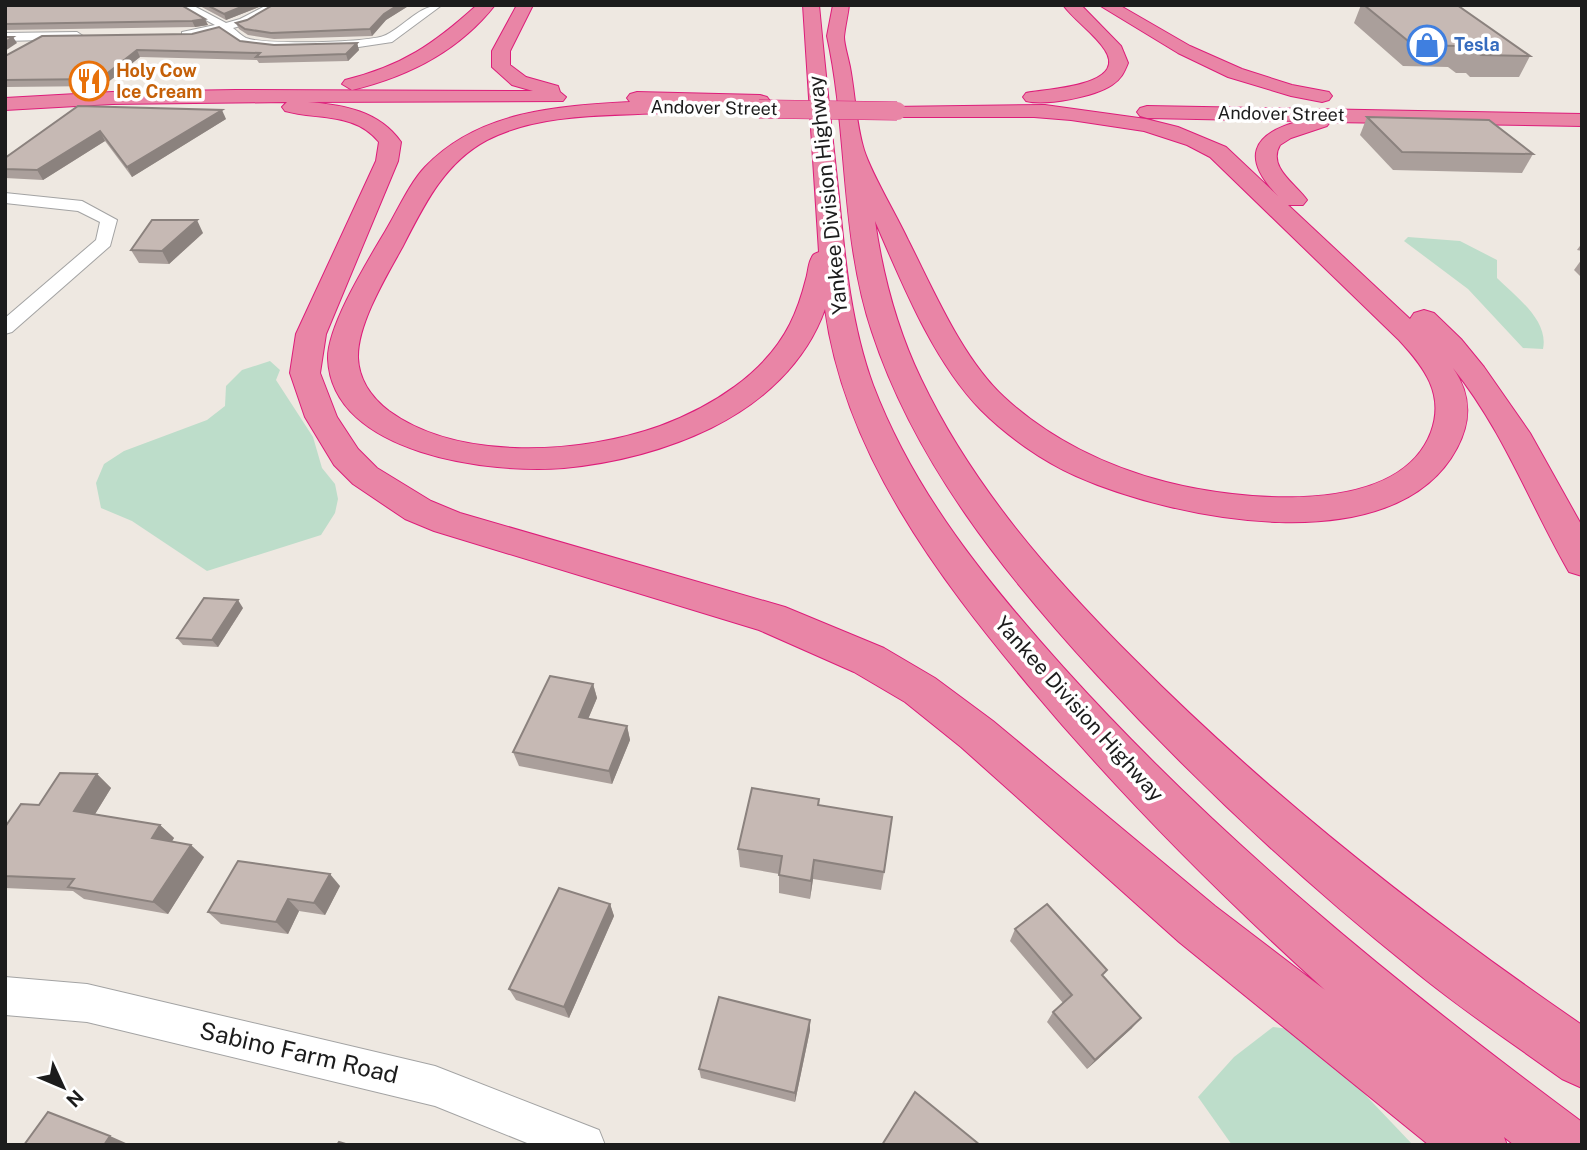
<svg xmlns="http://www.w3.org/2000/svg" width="1587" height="1150" viewBox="0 0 1587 1150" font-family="'Public Sans',sans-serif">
	<rect width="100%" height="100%" fill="#eee8e1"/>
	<g fill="#bdddca">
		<path d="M1408,237L1460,241L1497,260V278C1516,297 1549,320 1543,349L1523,348L1468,289L1404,241Z"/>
		<polygon points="270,361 280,370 276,380 313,437 322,468 335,484 338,499 335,513 321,535 207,571 132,521 101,508 96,483 104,464 124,451 207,420 225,406 226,386 242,370"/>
		<polygon points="1273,1027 1298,1030 1334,1062 1413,1145 1232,1145 1198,1097 1234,1057"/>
	</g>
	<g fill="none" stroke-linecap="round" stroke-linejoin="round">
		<defs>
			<g id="street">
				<path d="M178,5H192L226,23L240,19L267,5H281L248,24L233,28C237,31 242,36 246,38C264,45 370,43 386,35C406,25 419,5 442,5L392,42L352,48L277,49L243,45L222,31L182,38V32L215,25Z"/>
				<polygon points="77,32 83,36 81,39 5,41 5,33"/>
				<polygon points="5,193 82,201 117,220 110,246 12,332 5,334 5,318 96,240 100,222 78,211 5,203"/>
				<polygon points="5,977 87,984 435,1066 599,1130 605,1145 532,1145 435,1106 87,1022 5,1015"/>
			</g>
			<g id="highway">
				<path d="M477,5H495C459,51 407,77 352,90L342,84L345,80C402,66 434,44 477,5Z"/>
				<path d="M517,5H533L510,51V65L526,77L558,86L560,92L566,97L563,101L308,102C344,105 379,111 401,142L398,161L326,334L320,373L337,417L358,449L377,468L431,501L460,513L785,607L884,648L935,678L993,721L1215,906L1325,990C1220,895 1120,795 1029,686C938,577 845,454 825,309C806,363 762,403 711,428C666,450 614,463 564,468C492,474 332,455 328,359C327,326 369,259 386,230C398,210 409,184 425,167C478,111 557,106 630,102L627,98L630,94L637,92L760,95L767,97L770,101L767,105L760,107L672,105L670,111L663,113C605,116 540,113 487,140C444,163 424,205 403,246C387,275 357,324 358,358C359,380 372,398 389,411C459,462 582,454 660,426C711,407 765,374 790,324C797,310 802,295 806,279C808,273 808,265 811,259C813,254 814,254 819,252L803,5H819C825,69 832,133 839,197C845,260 851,325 873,385C914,493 987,582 1063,667C1218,839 1396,984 1582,1122V1145H1514L1504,1137L1507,1145H1429L1179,942L961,747L905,702L854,672L759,630L434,531L405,519L353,484L334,465L305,417L290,373L296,334L376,161L379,142C355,112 318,120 285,111L282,107L287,102L112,104L5,110V98L112,92L235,90L533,91L512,85L492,67V51Z"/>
				<path d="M833,5H849C848,15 845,26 844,37C844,44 848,57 850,67C855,93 856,124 864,150C872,175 896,214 908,240C934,291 962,358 1004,397C1049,439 1107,467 1166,482C1236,500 1398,519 1431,432C1445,394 1424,367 1399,340L1210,157L1187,145L1144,131L1071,120L1034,117H897L890,115L887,111L890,107L1045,105L1146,119L1178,127L1226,147L1278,196C1242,159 1250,134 1300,121L1147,118L1140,116L1137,112L1140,108L1147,106L1582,114V126L1330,122L1327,126L1291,138L1280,145C1267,167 1296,184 1307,200L1303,205H1288L1410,319L1414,313L1424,310L1434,313L1461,339L1484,367L1530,433L1582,526V576L1569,572C1530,504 1503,430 1453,368C1471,394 1472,420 1457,448C1395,565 1172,519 1076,476C1042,461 1007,436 981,410C933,361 902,283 875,221C883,277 897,329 921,379C972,486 1051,576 1134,659C1270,796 1422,915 1582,1025V1088L1562,1079C1511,1042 1459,1008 1411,968C1300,879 1195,781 1098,676C1006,576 915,463 872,332C840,237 848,131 827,36Z"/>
				<path d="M1063,5H1081L1121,46L1128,63C1124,73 1121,79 1112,85C1094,97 1046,106 1026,101L1023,97L1026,93C1043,89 1129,87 1105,50C1094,33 1075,21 1063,5Z"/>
				<polygon points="1099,5 1119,5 1190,46 1242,69 1292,85 1329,92 1332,96 1329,100 1322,102 1291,96 1228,77 1178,53"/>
			</g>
		</defs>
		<use href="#street" stroke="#a3a3a3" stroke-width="2"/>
		<use href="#highway" stroke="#dd1d7a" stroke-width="2"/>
		<use href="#street" fill="#fff" fill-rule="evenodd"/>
		<use href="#highway" fill="#e985a6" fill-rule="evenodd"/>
		<defs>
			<polyline id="highway-bridge" points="759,109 897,111"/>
		</defs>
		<use href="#highway-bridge" stroke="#dd1d7a" stroke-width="19" stroke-linecap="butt"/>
		<use href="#highway-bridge" stroke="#e985a6" stroke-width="18"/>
	</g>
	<g fill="#aa9f9b">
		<polygon points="5,5 181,5 208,25 195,27 5,30"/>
		<polygon points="198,5 264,5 226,20"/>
		<polygon points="273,5 410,5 386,20 372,36 274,39 248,35 239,29 236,23 247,20"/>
		<polygon points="1361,5 1457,5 1530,56 1519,77 1470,77 1466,73 1456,73 1448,67 1403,66 1354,23"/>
		<polygon points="240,41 274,45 357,43 359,50 348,61 259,63 257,60 140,57 103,86 5,87 5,56"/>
		<polygon points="78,106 226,119 132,177 105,141 43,180 5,178 5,158"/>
		<polygon points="1367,117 1533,154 1522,173 1393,170 1360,135"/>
		<polygon points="203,233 169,264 139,263 131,250"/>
		<polygon points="1582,243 1582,251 1577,250"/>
		<polygon points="1582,259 1582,278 1574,270"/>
		<polygon points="243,608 218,647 183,645 177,638"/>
		<polygon points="593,684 597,698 588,719 627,726 630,740 612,784 519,766 513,752"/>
		<polygon points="97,774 111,788 95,814 160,825 174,838 172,841 204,857 168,914 84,899 73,891 5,888 5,827 39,805"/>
		<polygon points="819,805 884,872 881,890 813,879 810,899 779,893 779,874 740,867 738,849"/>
		<polygon points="340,886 325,915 299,911 288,934 221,924 208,912"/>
		<polygon points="610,904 614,916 569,1018 516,1000 509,989"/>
		<polygon points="1015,929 1103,976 1132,1028 1087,1069 1047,1022 1053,1012 1063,1003 1010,941"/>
		<polygon points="810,1030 795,1102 701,1078 699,1069"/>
	</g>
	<g fill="#8b827e">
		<polygon points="246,5 264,5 226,20 224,14"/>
		<polygon points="398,5 410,5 386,20 372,36 370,29 384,14"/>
		<polygon points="205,19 208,25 195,27 192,21"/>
		<polygon points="13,37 17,43 5,51 5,42"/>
		<polygon points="357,43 359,50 348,61 346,54"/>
		<polygon points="137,50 140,57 103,86 100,79"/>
		<polygon points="222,110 226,119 132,177 127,167"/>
		<polygon points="100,131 105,141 43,180 37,170"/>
		<polygon points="197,220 203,233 169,264 162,251"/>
		<polygon points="238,600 243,608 218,647 212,640"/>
		<polygon points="593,684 597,698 583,731 579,717"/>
		<polygon points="627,726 630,740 612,784 609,771"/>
		<polygon points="97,774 111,788 89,824 74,811"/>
		<polygon points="160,825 174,838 166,851 152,838"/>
		<polygon points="191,845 204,857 168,914 153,902"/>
		<polygon points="814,860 813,879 810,899 811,881"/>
		<polygon points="330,874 340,886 325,915 314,903"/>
		<polygon points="288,899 299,911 288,934 276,922"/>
		<polygon points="610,904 614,916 569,1018 564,1007"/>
		<polygon points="1141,1018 1132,1028 1087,1069 1095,1060"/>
		<polygon points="810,1020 810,1030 795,1102 795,1093"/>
		<polygon points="110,1136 128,1144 104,1145"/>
	</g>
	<g fill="#c6b9b4" stroke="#8b827e" stroke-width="2">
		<polygon points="5,5 181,5 205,19 192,21 5,24"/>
		<polygon points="207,5 246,5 224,14"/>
		<polygon points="273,5 398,5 384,14 370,29 271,33 245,29 236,23 247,20"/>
		<polygon points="1364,5 1457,5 1530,56 1481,55 1477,52 1466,52 1458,46 1413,45"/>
		<polygon points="219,27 240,41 274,45 357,43 346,54 256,57 260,53 137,50 100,79 5,80 5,56 42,36 192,34"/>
		<polygon points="5,37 13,37 5,42"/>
		<polygon points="78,106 222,110 127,167 100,131 37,170 5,169 5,158"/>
		<polygon points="1367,117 1489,120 1533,154 1402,152"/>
		<polygon points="152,220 197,220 162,251 131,250"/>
		<polygon points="204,598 238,600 212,640 177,638"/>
		<polygon points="550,676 593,684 579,717 627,726 609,771 513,752"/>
		<polygon points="60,773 97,774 74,811 160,825 152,838 191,845 153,902 68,887 74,879 5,876 5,827 21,804 39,805"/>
		<polygon points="752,788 819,799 818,805 892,817 884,872 814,860 811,881 779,875 782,856 738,849"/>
		<polygon points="238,861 330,874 314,903 288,899 276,922 208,912"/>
		<polygon points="559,888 610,904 564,1007 509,989"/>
		<polygon points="1047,904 1107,970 1102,975 1141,1018 1095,1060 1053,1012 1072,995 1015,929"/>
		<polygon points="719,997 810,1020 795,1093 699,1069"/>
		<polygon points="915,1092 980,1145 882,1145"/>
		<polygon points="48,1112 110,1136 104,1145 24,1145"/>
		<polygon points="339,1142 349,1145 337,1145"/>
	</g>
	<defs>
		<symbol id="shop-ring" viewBox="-11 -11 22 22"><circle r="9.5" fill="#fff" stroke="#3f7fe0" stroke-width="1.5"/><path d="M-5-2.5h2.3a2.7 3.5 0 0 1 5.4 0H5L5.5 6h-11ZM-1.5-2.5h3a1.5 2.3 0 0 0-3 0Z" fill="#3f7fe0"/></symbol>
		<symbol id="restaurant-ring" viewBox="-11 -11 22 22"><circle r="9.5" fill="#fff" stroke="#e8710a" stroke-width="1.5"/><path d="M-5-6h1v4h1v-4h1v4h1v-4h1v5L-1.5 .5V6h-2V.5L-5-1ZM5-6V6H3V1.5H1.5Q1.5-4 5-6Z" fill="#e8710a"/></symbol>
	</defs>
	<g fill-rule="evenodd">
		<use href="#shop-ring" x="1405" y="23" width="44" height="44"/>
		<use href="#restaurant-ring" x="67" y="59" width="44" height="44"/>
	</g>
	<g text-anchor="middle" stroke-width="7" stroke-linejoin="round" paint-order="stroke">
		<g font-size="18" font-weight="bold" fill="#366cbe" stroke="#fff" text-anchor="start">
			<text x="1454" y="51">Tesla</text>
		</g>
		<g font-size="18" font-weight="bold" fill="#c56008" stroke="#fff" text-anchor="start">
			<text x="116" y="77">Holy Cow<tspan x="116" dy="21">Ice Cream</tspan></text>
		</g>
		<g font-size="18" fill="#1c1c1c" stroke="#fff">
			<text transform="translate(714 108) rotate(1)" y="6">Andover Street</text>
			<text transform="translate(1281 114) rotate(1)" y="6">Andover Street</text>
		</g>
		<g font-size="21" fill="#1c1c1c" stroke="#fff">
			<text transform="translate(828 195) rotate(-96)" y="7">Yankee Division Highway</text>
			<text transform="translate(1079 709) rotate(48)" y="7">Yankee Division Highway</text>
		</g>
		<g font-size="24" fill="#1c1c1c" stroke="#fff">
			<text transform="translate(299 1053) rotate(13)" y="8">Sabino Farm Road</text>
		</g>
	</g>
	<rect width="1587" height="1150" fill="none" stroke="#1c1c1c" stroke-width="14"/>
	<g transform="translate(63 1087) rotate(134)" stroke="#ffffff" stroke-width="5" paint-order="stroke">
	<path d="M0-5L12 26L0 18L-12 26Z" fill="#1c1c1c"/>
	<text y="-10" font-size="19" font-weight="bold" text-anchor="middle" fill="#1c1c1c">N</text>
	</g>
</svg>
